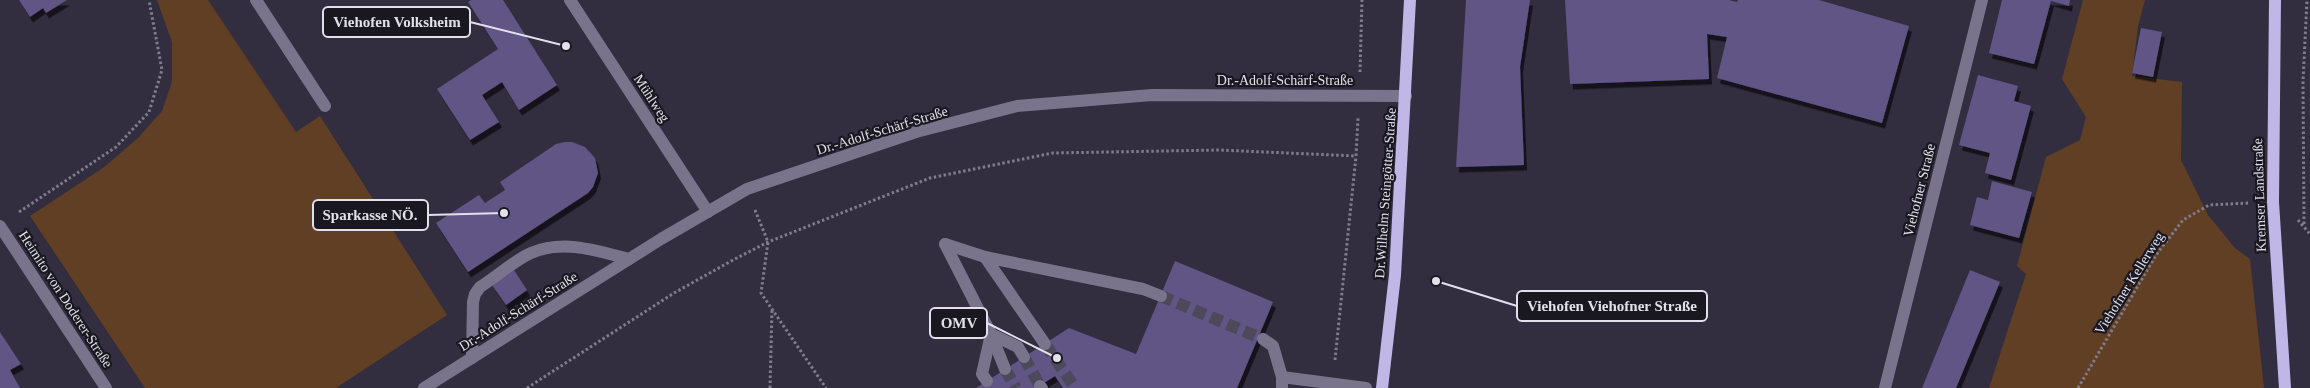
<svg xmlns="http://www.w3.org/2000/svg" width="2310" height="388" viewBox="0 0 2310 388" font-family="Georgia,serif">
	<defs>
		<filter id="shadow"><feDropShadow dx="3" dy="5.5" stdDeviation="0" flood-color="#0009"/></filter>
	</defs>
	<rect width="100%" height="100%" fill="#322e40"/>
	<g fill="#613f24">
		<polygon points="157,0 208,0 296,132 320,116 447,315 336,388 145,388 30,216 103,168 138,138 162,111 172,82 172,42"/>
		<polygon points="2083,0 2145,0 2138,26 2132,76 2182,82 2181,160 2208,215 2235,248 2250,259 2264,388 1989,388 2026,274 2017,266 2046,157 2080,140 2086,117 2062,79"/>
	</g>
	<g fill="#605485" filter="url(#shadow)">
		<polygon points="19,0 67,0 46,13 43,8 30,17"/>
		<polygon points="471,0 503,0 557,85 519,110 502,82 482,95 499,122 470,140 437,89 498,49 468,2"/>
		<polygon points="1466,0 1530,0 1520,67 1524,165 1456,167"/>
		<polygon points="1565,0 1729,0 1737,2 1738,0 1819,0 1909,26 1882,123 1717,78 1727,37 1707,34 1709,79 1570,84"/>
		<polygon points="2002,0 2070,0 2069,6 2051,1 2034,64 1989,53"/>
		<polygon points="2141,28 2162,32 2153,77 2132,73"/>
		<polygon points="1978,75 2018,86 2014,101 2031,106 2011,180 1985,173 1990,153 1959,145"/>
		<polygon points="565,142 572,142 585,147 595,158 598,173 593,187 588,193 468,272 436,223 479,195 485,203 505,190 500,182 556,144"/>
		<polygon points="1992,181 2032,192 2019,238 1970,225 1977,197 1988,200"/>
		<polygon points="1175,261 1273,302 1237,388 1063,388 1055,376 1036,388 976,388 1069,328 1136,354"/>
		<polygon points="514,270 527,290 506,305 492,285"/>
		<polygon points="1970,270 2000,282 1956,388 1922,388"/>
		<polygon points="0,332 21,364 10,370 20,388 0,388"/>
	</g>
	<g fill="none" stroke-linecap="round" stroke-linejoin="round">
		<g stroke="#4c495a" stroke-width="12" stroke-dasharray="12 6" stroke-linecap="butt">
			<polyline points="1161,296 1263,339"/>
			<polyline points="1045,344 1075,388"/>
			<polyline points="1024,357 1040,386"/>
			<polyline points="1005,369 1016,388"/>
		</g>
		<g stroke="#7f7c8b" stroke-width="3" stroke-dasharray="2.5 2.5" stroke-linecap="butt">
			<polyline points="1360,72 1362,0"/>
			<polyline points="755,210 768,242 761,293 826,388"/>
			<polyline points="19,212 116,147 149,112 162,70 149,0"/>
			<polyline points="2298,220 2310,234"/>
			<polyline points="2304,224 2303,81 2307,0"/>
			<polyline points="1335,360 1356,156"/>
			<polyline points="527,388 674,293 733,260 768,242 930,178 1053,153 1219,150 1356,156 1358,118"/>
			<polyline points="770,388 772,309"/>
			<polyline points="2078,388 2156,255 2183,220 2209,205 2250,203"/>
		</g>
		<g stroke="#79748b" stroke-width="12">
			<polyline points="256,0 325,106"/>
			<polyline points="570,0 708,212"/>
			<polyline points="0,226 106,388"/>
			<polyline points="945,244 985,257 1143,289 1161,296"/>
			<polyline points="945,244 991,334 1005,369"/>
			<polyline points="985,257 1045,344"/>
			<polyline points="991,334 1018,347 1024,357"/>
			<polyline points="1263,339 1273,346 1282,377 1282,388"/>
			<path d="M472,358L473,302L475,294L480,287C496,277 515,260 531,253C564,239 598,251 629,259"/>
			<polyline points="1282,377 1366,388"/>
			<polyline points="987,381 982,374 991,334"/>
			<polyline points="1040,386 1042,388"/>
			<polyline points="424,388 661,239 747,189 916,132 1017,106 1152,95 1406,96"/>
			<polyline points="1885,388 1982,0"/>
		</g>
		<g stroke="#c0b7e6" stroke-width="12">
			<polyline points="2275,0 2273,202 2285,388"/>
			<polyline points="1382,388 1395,275 1410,0"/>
		</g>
	</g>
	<g text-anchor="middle" stroke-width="4.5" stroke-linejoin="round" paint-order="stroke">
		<g font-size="14" fill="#e2e0eb" stroke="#191820">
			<text x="1285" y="85">Dr.-Adolf-Schärf-Straße</text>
			<text transform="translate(652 98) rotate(57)" y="5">Mühlweg</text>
			<text transform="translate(882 130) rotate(-17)" y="5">Dr.-Adolf-Schärf-Straße</text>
			<text transform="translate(1919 190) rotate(-76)" y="5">Viehofner Straße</text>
			<text transform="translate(1385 193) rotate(-86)" y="5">Dr.Wilhelm Steingötter-Straße</text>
			<text transform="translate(2259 195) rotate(-92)" y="5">Kremser Landstraße</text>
			<text transform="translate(2129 283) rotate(-58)" y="5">Viehofner Kellerweg</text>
			<text transform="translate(66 299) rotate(57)" y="5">Heimito von Doderer-Straße</text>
			<text transform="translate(518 311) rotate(-32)" y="5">Dr.-Adolf-Schärf-Straße</text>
		</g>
	</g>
	<path fill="none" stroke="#e2e0eb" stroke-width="2" d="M566 46L470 22M504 213L428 215M1436 281L1517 306M1057 358L987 323"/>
	<g fill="#e2e0eb" stroke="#191820" stroke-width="2">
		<circle cx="566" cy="46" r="5"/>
		<circle cx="504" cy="213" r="5"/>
		<circle cx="1436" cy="281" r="5"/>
		<circle cx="1057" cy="358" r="5"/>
	</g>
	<g fill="#191820" stroke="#e2e0eb" stroke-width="2">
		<rect x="323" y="7" width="147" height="30" rx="5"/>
		<rect x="313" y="200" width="115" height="30" rx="5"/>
		<rect x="1517" y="291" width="190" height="30" rx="5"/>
		<rect x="930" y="308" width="57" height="30" rx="5"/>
	</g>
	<g font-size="15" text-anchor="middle" font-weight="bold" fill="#e2e0eb">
		<text x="397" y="27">Viehofen Volksheim</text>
		<text x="370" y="220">Sparkasse NÖ.</text>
		<text x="1612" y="311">Viehofen Viehofner Straße</text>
		<text x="959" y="328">OMV</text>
	</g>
</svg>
